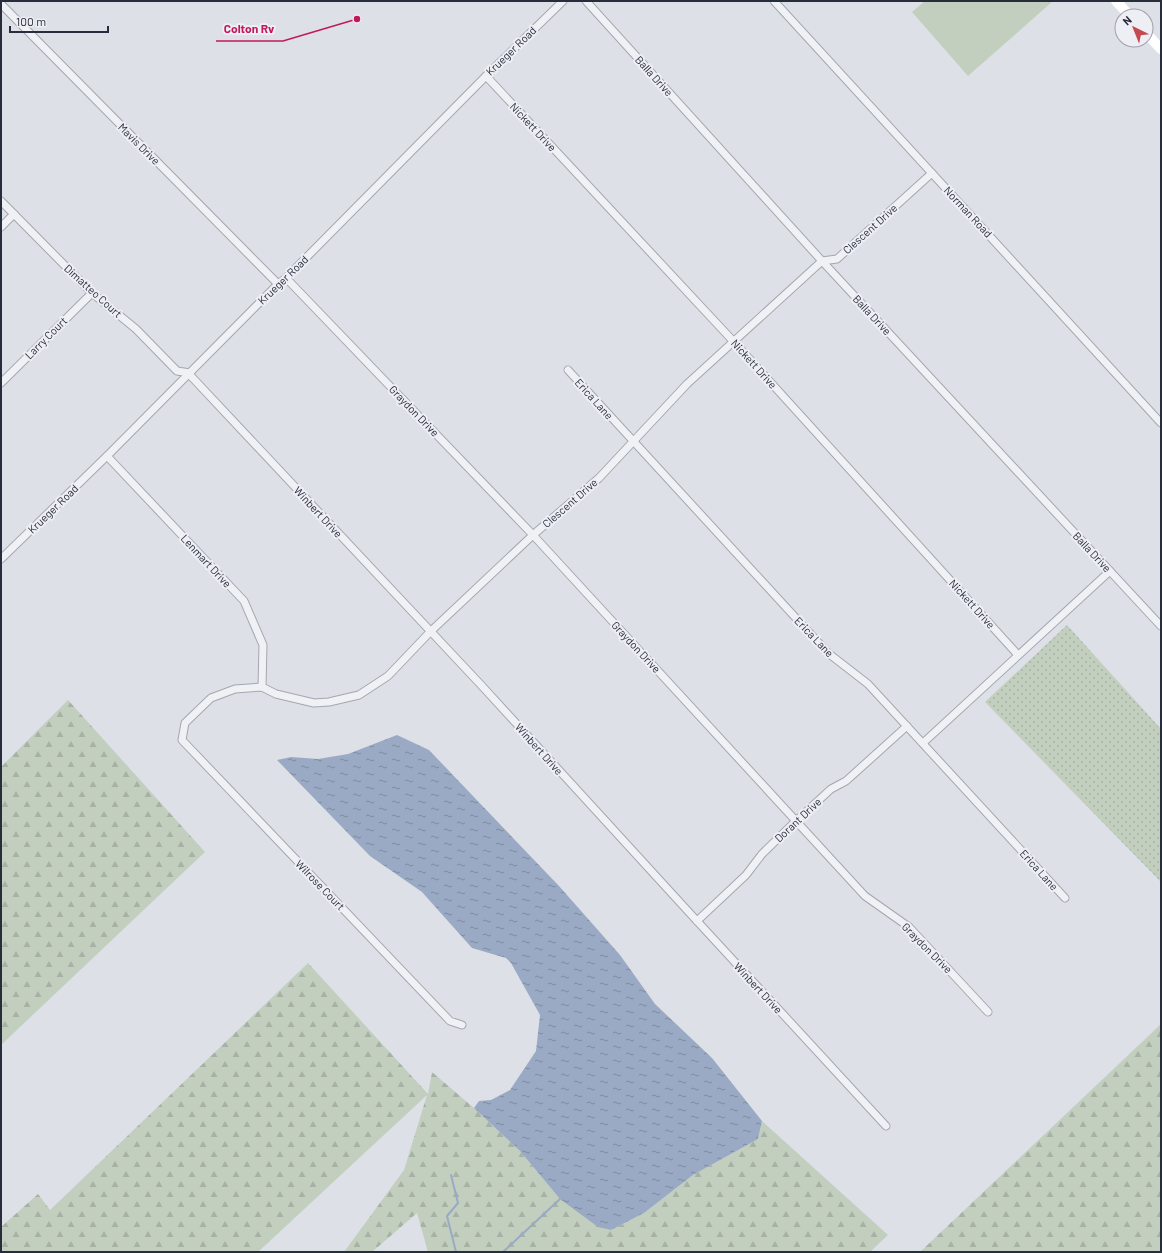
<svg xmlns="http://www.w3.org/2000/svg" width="1162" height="1253" viewBox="0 0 1162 1253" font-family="Barlow,sans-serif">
	<defs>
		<pattern id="grass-dots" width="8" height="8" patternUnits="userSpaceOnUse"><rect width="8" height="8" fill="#c2cfbf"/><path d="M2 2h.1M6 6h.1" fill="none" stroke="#a7b2a5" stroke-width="1.8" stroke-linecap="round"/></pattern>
		<pattern id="forest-firs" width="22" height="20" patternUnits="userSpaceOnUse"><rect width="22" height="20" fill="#c2cfbf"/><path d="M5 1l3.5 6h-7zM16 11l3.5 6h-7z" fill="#a7b2a5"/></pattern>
		<pattern id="water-ripples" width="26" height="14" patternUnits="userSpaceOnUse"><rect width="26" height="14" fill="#9aaac4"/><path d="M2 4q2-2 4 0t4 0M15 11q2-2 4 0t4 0" fill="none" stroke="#7e8ba0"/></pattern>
	</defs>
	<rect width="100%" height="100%" fill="#dde0e6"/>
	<polygon fill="url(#grass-dots)" points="1067,625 1161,729 1161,882 985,702"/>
	<g fill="url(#forest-firs)">
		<polygon points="68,700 205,852 1,1045 1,767"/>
		<polygon points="308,963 428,1094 432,1072 474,1108 520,1151 560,1199 611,1230 644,1213 693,1175 758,1139 762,1121 888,1235 870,1252 428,1252 417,1213 372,1252 344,1252 404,1170 427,1095 258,1252 1,1252 1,1227 38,1194 50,1210"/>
		<polygon points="1161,1024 1161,1252 920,1252"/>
	</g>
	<polygon fill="#c2cfbf" points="925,1 1053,1 968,76 912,12"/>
	<polygon fill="url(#water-ripples)" points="397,735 429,750 559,886 620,955 655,1004 712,1058 762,1121 758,1139 693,1175 644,1213 611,1230 598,1227 560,1199 520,1151 474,1108 479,1101 491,1100 510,1090 536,1051 540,1015 511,963 506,958 472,948 422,892 370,856 277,760 291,757 318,759 348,754"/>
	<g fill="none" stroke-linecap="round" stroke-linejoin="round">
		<g stroke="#9aaac4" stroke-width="2">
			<polyline points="451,1175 458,1203 447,1216 456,1252"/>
			<polyline points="503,1252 560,1199"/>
		</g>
		<defs>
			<g id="street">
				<polyline points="586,1 822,261 1161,626"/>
				<polyline points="774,1 1161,423"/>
				<polyline points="1,4 278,284"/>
				<polyline points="486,76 734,342 1018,655"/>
				<polyline points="1,201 92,293 136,329 177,371 190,373"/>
				<polyline points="1,227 14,214"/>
				<polyline points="286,278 533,535 865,896 909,927 988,1012"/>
				<polyline points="568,370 828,653 868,684 1065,898"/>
				<polyline points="189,374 482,686 697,921 886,1126"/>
				<polyline points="1,383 92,293"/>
				<polyline points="107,456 244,601 263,645 262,687"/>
				<polyline points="1,559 107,456 278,284 286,278 486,76 563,1"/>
				<polyline points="923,743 1110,571"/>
				<polyline points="697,921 746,875 762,854 796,821 831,789 846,781 907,726"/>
				<polyline points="462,1025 450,1021 182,740 185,723 211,698 235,689 262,687 276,694 314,703 329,702 359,695 388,676 430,632 533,535 599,478 687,384 822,261 837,259 932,173"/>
			</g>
		</defs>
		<use href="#street" stroke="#a3a7b0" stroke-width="9"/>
		<use href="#street" stroke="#f0f1f5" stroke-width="7"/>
		<g stroke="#fff" stroke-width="10">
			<polyline points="1116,1 1130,16"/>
			<polyline points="1146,33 1161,49"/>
		</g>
	</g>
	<g text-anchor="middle" stroke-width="4" stroke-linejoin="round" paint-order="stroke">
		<g font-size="11" fill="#282d3c" stroke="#edeff4">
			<text transform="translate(511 51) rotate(-44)" y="4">Krueger Road</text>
			<text transform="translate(654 76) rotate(48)" y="4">Balla Drive</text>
			<text transform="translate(533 127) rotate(47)" y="4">Nickett Drive</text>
			<text transform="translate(139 144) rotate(45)" y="4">Mavis Drive</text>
			<text transform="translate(968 212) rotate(47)" y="4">Norman Road</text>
			<text transform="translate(870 229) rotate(-42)" y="4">Clescent Drive</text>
			<text transform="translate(283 280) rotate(-44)" y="4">Krueger Road</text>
			<text transform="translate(93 291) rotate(42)" y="4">Dimatteo Court</text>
			<text transform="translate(872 315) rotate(47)" y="4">Balla Drive</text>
			<text transform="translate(46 338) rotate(-45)" y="4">Larry Court</text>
			<text transform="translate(754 364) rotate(48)" y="4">Nickett Drive</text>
			<text transform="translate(594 399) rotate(48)" y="4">Erica Lane</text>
			<text transform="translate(414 411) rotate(46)" y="4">Graydon Drive</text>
			<text transform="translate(570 503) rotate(-41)" y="4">Clescent Drive</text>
			<text transform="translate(53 509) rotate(-44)" y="4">Krueger Road</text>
			<text transform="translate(318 512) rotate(47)" y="4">Winbert Drive</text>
			<text transform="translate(1092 552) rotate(47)" y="4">Balla Drive</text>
			<text transform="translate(206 561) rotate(47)" y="4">Lenmart Drive</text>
			<text transform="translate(972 604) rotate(48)" y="4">Nickett Drive</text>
			<text transform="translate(814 637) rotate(46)" y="4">Erica Lane</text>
			<text transform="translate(636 647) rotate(47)" y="4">Graydon Drive</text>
			<text transform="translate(539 749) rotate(48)" y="4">Winbert Drive</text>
			<text transform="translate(798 820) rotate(-43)" y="4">Dorant Drive</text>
			<text transform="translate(1039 870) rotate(48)" y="4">Erica Lane</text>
			<text transform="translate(320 885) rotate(46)" y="4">Wilrose Court</text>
			<text transform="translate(927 948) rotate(45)" y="4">Graydon Drive</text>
			<text transform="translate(758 988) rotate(47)" y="4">Winbert Drive</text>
		</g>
	</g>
	<path fill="none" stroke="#c2185b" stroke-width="1.5" d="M357 19L283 41H216"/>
	<circle fill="#c2185b" stroke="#edeff4" stroke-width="1.5" cx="357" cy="19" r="4"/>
	<g font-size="12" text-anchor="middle" font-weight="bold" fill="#c2185b" stroke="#edeff4" stroke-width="4" stroke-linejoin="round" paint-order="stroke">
		<text x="249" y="33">Colton Rv</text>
	</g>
	<rect width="1162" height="1253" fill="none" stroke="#282d3c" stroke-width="4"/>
	<g transform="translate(1134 28) rotate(317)"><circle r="19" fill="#edeff4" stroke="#9ea1aa"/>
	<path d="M0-3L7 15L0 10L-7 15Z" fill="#c44950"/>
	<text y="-6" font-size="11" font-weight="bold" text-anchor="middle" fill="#282d3c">N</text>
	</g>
	<path d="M10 26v6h98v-6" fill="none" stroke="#282d3c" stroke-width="2"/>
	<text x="16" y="26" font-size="12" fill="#282d3c" stroke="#edeff4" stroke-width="3" paint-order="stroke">100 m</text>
</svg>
